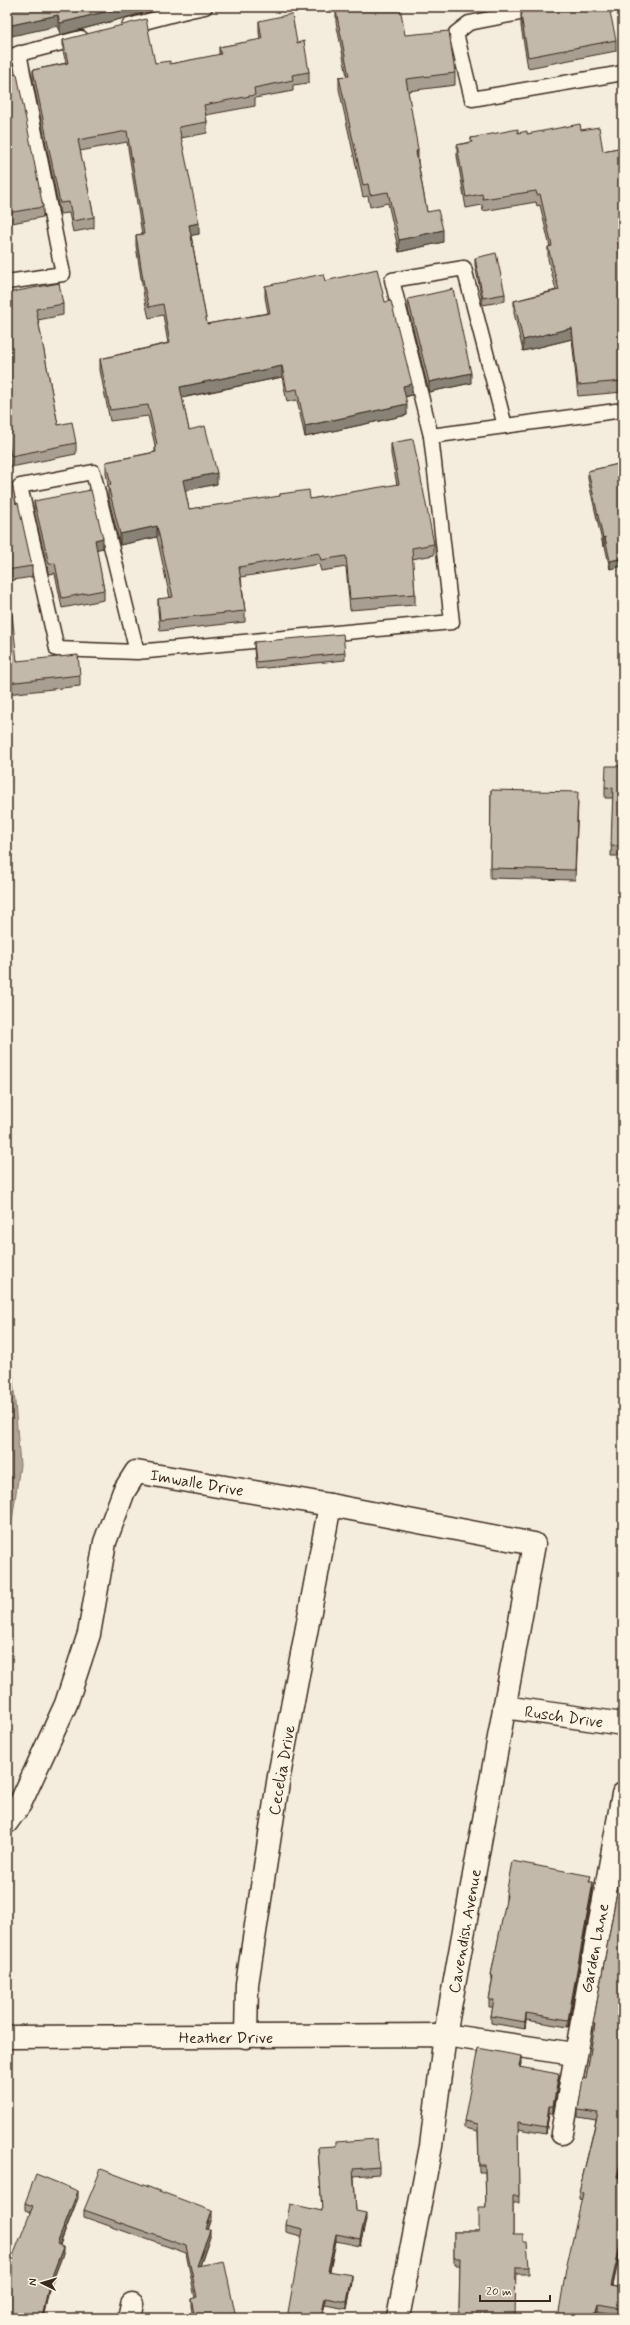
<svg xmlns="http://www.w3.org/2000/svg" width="630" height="2325" viewBox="0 0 630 2325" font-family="Mynerve,sans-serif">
	<rect width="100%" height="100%" fill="#f4eddd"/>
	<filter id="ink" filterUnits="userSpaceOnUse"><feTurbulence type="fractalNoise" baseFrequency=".025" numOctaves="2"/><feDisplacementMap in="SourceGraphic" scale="8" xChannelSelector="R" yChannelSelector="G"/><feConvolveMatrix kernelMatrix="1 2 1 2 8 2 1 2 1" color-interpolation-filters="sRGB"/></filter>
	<g filter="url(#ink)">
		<polygon fill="#b0a596" stroke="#817466" points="7,1334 12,1366 20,1465 7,1556"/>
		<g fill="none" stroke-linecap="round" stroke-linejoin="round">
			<defs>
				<g id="lane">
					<polyline points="550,7 469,23 456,33 472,99 623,73"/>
					<polyline points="186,11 205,7"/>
					<polyline points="129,26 186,11 186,7"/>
					<polyline points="7,57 81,38"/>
					<polyline points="7,282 63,274 19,53"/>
					<polyline points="431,436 392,280 464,268 505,426"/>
					<polyline points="137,652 93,472 20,486 57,649 137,652 452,622 431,436 623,410"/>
				</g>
				<g id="street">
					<polyline points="504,1707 623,1724"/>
					<polyline points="7,1822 20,1804 66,1704 89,1634 105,1542 124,1491 136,1472 330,1505 534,1544 445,2035 431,2146 398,2318"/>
					<polyline points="7,2037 445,2035 574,2054"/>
					<polyline points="246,2037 247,1984 279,1776 330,1505"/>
					<polyline points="562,2133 623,1794"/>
					<polyline points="129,2318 132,2304"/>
				</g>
			</defs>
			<use href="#lane" stroke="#3b2a1e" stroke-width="17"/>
			<use href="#street" stroke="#3b2a1e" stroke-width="25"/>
			<use href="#lane" stroke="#fcf5e5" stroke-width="14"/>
			<use href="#street" stroke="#fcf5e5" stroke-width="22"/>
		</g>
		<g fill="#a89f92" stroke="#3b2a1e">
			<polygon points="7,7 146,7 146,10 143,10 143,13 60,35 58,26"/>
			<polygon points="521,10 616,40 616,51 528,68 521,26"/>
			<polygon points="336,11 405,35 455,73 455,85 408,91 418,162 427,212 443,242 399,252 388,203 370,207 368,196 363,197 339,89 339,77 347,76 336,22"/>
			<polygon points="259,21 297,43 309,72 309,83 293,85 293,91 255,98 255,106 206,115 207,122 207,133 181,138 199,234 191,235 207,324 268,313 265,297 265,286 325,281 385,302 412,395 405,397 407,415 305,437 297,400 287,402 282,377 182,398 189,430 217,484 185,490 189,509 280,497 280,494 310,499 397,485 391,454 391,443 434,544 434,555 412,559 415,594 415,605 350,610 346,567 321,571 319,564 241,577 245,611 245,622 160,631 158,610 158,599 170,598 157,537 120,545 108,496 108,485 106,473 106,462 155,452 155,445 148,416 110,421 100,370 100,359 168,343 163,315 149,318 144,297 136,246 136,235 142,234 127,142 80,151 94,217 94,228 73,232 69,213 60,214 33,81 33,70 66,63 63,51 63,40 155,63 170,64 219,55 219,47 260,40 259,32"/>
			<polygon points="7,76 43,207 43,217 7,224"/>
			<polygon points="581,130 603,151 623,147 623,248 620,249 623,264 623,392 578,396 572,339 523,351 514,313 514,301 556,290 548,259 548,247 550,247 540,205 537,206 536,202 483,211 482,205 466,208 457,156 457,145 471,142 471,138 518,133 527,134"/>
			<polygon points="475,258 505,294 505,301 483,305 475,265"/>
			<polygon points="7,293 63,304 63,315 38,320 58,425 76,443 76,454 11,467 7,445"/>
			<polygon points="408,299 471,383 429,392 408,309"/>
			<polygon points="623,463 610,569 605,546 603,546 588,479 588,471"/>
			<polygon points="7,484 16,504 32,566 32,577 7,581"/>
			<polygon points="34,501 103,548 96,549 104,590 104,600 62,608 55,573 49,574 34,511"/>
			<polygon points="7,615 17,661 80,675 80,686 7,694"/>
			<polygon points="254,642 345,653 345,660 256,669 254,649"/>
			<polygon points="623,766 623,856 611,856 613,798 605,798 605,787"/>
			<polygon points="491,790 578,802 575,880 490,878"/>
			<polygon points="591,1882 593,1889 568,2027 526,2020 525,2029 491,2023 491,2016 493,2007 489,2007 489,2000 492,1982 491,1982 491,1975 506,1902 506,1895"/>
			<polygon points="618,1886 619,2177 623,2178 623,2253 620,2253 613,2286 623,2288 623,2307 621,2316 598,2311 596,2318 558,2318 582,2200 579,2199 579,2192 596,2120 578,2117 578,2110 586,2079 594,2031 593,2031 593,2024"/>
			<polygon points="521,2063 520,2067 559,2081 553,2113 549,2113 546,2134 518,2129 519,2203 513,2203 513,2235 523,2242 529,2267 529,2274 516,2274 459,2312 460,2265 454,2265 454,2231 479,2231 486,2207 485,2172 479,2172 478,2131 464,2128 464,2121"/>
			<polygon points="318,2147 379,2167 379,2174 354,2176 356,2211 366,2220 360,2246 336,2241 330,2271 352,2282 347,2309 325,2305 301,2236 286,2232 286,2225 322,2211"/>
			<polygon points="78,2198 60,2245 63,2254 49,2290 43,2318 7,2318 30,2212 25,2210 25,2203"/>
			<polygon points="84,2210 212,2218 208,2230 210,2237 200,2266 236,2318 193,2318 191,2306 191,2299 195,2298 186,2253 84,2217"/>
		</g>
		<g fill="#888277" stroke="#3b2a1e">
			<polygon points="124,7 146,7 146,10 143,10 143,13 60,35 60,23"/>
			<polygon points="58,15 58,26 7,37 7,26"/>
			<polygon points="418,149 418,161 416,164 416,152"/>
			<polygon points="199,223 199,234 189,236 189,225"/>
			<polygon points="443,230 443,242 399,252 399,240"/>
			<polygon points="572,328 572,339 523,351 523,340"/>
			<polygon points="282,366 282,377 180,398 180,387"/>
			<polygon points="471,373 471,383 429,392 429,382"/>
			<polygon points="412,384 412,395 403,397 403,386"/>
			<polygon points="407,404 407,415 305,437 305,426"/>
			<polygon points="217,473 217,484 183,491 183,480"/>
			<polygon points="157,526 157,537 120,545 120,534"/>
			<polygon points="605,537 605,546 603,546 603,538"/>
			<polygon points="103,538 103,548 95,550 95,540"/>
			<polygon points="623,558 623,566 610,569 610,561"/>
			<polygon points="593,1882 593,1889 568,2027 568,2020"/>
			<polygon points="526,2013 526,2020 525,2029 525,2022"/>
			<polygon points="521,2056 521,2063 519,2074 519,2067"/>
			<polygon points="559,2074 559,2081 553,2113 553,2106"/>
			<polygon points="549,2106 549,2113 546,2134 546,2127"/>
			<polygon points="623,2151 623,2158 617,2184 617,2177"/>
			<polygon points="78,2191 78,2198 57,2251 57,2244"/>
			<polygon points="212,2211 212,2218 206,2236 206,2229"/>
			<polygon points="366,2213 366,2220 360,2246 360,2239"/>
			<polygon points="210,2230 210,2237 197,2274 197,2266"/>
			<polygon points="336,2234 336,2241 328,2278 328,2271"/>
			<polygon points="620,2246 620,2253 611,2293 611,2286"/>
			<polygon points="63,2247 63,2254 49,2290 43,2318 42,2318 49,2284"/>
			<polygon points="352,2275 352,2282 347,2309 347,2302"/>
			<polygon points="325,2298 325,2305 322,2318 321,2318"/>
			<polygon points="623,2300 623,2307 621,2316 621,2308"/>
			<polygon points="598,2304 598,2311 596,2318 594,2318"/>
		</g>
		<g fill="#c3b9aa" stroke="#3b2a1e">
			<polygon points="7,7 124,7 60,23 58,15 7,26"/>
			<polygon points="355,7 400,7 405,35 449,31 455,73 406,79 418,149 416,152 427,212 438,210 443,230 399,240 388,192 370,195 368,184 363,185 339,77 349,76 336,11"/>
			<polygon points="538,7 609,7 616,40 528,57 521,15 522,15 521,10"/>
			<polygon points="292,14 297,43 304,41 309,72 292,75 293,80 254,88 255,95 204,105 207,122 179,127 199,223 189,225 207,324 270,313 265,286 323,274 325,281 377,269 385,302 391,301 412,384 403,386 407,404 305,426 297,389 287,391 282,366 180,387 189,430 205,426 217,473 183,480 189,509 280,496 280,494 309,490 310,499 399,484 391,443 413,439 434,544 412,548 415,594 350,599 346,556 321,560 319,553 239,567 245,611 160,620 158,599 173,597 157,526 120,534 108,485 111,485 106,462 156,452 155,445 157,444 148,405 110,410 100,359 170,343 163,304 149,307 144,286 136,235 144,234 127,131 78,140 94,217 73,221 69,202 60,203 33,70 68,63 63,40 146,19 155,63 170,61 170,64 221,54 219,47 262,39 259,21"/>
			<polygon points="17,74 43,207 7,213 7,76"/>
			<polygon points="580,124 581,130 599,127 603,151 623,147 623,237 617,238 623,264 623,381 578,385 572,328 523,340 514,301 559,290 548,247 552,246 540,194 537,195 536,191 483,199 482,194 466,197 457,145 472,142 471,138 518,129 518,133 527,131 527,134"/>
			<polygon points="496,253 505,294 483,298 475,258"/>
			<polygon points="59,283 63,304 36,309 58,425 72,422 76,443 11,456 7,434 7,293"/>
			<polygon points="453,289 471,373 429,382 408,299"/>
			<polygon points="623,463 623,558 610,561 605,537 603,538 588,471"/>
			<polygon points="12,483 16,504 18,503 32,566 7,570 7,484"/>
			<polygon points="91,490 103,538 95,540 104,590 62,598 55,563 49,564 34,501"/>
			<polygon points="12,614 17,661 78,655 80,675 7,683 7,615"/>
			<polygon points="343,634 345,653 256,662 254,642"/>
			<polygon points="606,766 623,766 623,846 611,846 613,788 605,787"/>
			<polygon points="491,790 578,792 575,870 490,868"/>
			<polygon points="512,1861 591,1876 589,1882 593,1882 568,2020 526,2013 525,2022 491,2016 494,2000 489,2000 493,1976 491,1975 507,1895 506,1895"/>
			<polygon points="618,1886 623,1887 623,2151 617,2177 623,2178 623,2246 620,2246 611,2286 623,2288 623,2300 621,2308 598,2304 594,2318 558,2318 566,2269 583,2193 579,2192 598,2113 578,2110 583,2078 586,2079 595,2024 593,2024"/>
			<polygon points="478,2048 521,2056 519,2067 559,2074 553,2106 549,2106 546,2127 518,2122 519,2196 513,2196 513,2235 523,2235 523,2242 527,2242 529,2267 516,2267 515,2318 447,2318 447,2312 459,2312 460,2258 454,2258 454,2231 479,2231 479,2207 486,2207 485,2165 479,2165 478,2124 464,2121"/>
			<polygon points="377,2139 379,2167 353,2169 356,2211 366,2213 360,2239 336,2234 328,2271 352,2275 347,2302 325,2298 321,2318 287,2318 303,2229 286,2225 290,2204 322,2211 318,2147 336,2146 336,2142"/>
			<polygon points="101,2169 212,2211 206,2229 210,2230 197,2266 224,2261 236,2318 195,2318 191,2299 197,2297 186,2246 84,2210"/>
			<polygon points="36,2174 78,2191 57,2244 63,2247 49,2284 42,2318 7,2318 7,2271 33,2206 25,2203"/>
		</g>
	</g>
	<g text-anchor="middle" stroke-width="3.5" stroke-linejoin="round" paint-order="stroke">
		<g font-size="16" fill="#3b2a1e" stroke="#fcf5e5">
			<text transform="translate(197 1482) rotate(10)" y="6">Imwalle Drive</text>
			<text transform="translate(564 1716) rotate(8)" y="6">Rusch Drive</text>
			<text transform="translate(281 1770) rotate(-80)" y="6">Cecelia Drive</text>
			<text transform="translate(464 1931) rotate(-80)" y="6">Cavendish Avenue</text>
			<text transform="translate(594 1948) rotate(-79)" y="6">Garden Lane</text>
			<text x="226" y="2043">Heather Drive</text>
		</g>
	</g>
	<rect width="630" height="2325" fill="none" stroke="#fcf5e5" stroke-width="24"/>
	<rect x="12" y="12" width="606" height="2301" fill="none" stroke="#3b2a1e" stroke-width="1.5" filter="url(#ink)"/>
	<g transform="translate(42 2283) rotate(275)" stroke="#fcf5e5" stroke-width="3" paint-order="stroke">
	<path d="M0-3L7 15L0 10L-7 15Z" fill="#3b2a1e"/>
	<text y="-6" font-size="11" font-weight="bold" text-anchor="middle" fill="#3b2a1e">N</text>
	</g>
	<path d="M480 2295v6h70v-6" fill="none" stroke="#3b2a1e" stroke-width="2"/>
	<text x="486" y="2295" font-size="12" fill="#3b2a1e" stroke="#fcf5e5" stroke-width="3" paint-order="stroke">20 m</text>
</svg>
